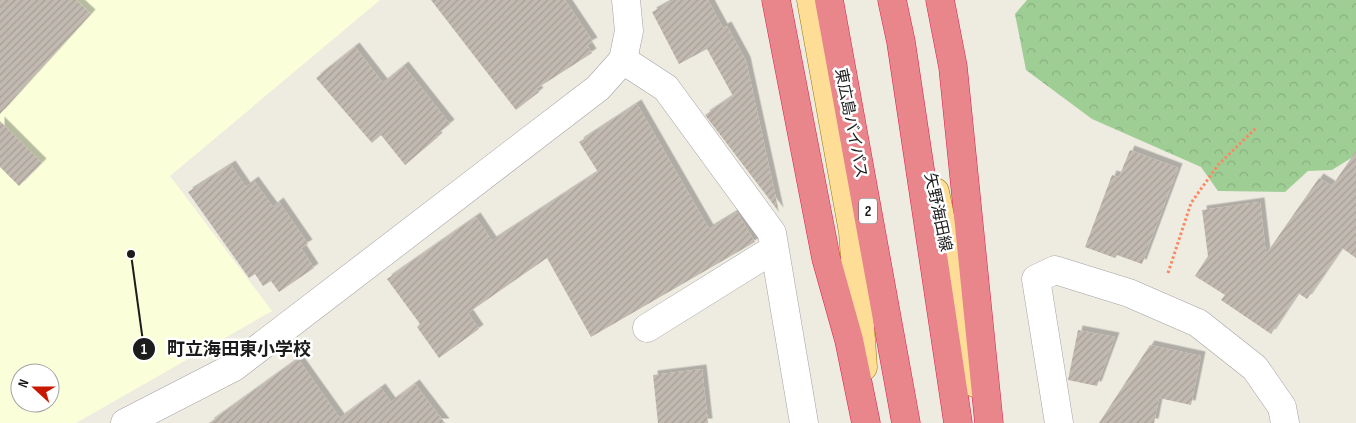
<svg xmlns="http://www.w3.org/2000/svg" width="1356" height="423" viewBox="0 0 1356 423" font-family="'Sofia Sans Condensed','Noto Sans JP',sans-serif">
	<defs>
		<pattern id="forest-crowns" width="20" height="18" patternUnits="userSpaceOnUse" patternTransform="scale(1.25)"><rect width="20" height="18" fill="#9fce95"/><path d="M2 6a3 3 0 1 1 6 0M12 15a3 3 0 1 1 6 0" fill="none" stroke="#88b080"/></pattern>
		<pattern id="building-hatch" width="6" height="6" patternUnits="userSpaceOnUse" patternTransform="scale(1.25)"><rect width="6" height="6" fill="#c2bab1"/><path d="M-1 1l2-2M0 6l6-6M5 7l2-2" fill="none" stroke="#a69f98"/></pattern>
		<filter id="shadow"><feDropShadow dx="4.5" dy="-4.5" stdDeviation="0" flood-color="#0004"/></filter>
	</defs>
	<rect width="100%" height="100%" fill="#eeebe1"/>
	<path fill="#faffd9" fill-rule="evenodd" d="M0,0H380L170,176L272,311L76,423H0ZM20,373H50V403H20Z"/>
	<polygon fill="url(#forest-crowns)" points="1027,0 1356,0 1356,155 1332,170 1308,171 1285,192 1218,191 1201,167 1092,119 1026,70 1015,14"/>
	<g fill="url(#building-hatch)" filter="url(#shadow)">
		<polygon points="0,0 76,0 91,14 0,114"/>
		<polygon points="431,0 565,0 593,42 587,45 592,53 536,89 539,92 516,110"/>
		<polygon points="674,0 708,0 723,28 727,26 746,61 779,212 705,115 733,96 707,49 679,64 652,12"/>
		<polygon points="355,47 383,83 404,66 450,124 436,135 438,137 405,165 381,135 372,143 316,78"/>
		<polygon points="637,104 709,229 737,212 755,242 591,337 547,258 468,313 479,329 439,358 417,327 420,324 387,279 476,217 492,241 598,172 579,142"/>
		<polygon points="0,121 42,163 19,186 0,167"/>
		<polygon points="1130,150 1178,168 1142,264 1117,255 1115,258 1085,247 1112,175 1119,177"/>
		<polygon points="1356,151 1356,258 1342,248 1307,299 1298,293 1271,334 1221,300 1225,295 1195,276 1208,256 1202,210 1260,202 1266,254 1319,178 1332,186"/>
		<polygon points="231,165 246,187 254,181 273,207 279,202 308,244 301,248 314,268 279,292 271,281 263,286 255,274 249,278 188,192"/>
		<polygon points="1078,330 1115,337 1097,386 1068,380"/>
		<polygon points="1150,345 1201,356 1191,405 1159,398 1154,423 1099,423"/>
		<polygon points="298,359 340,418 381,388 391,402 415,384 445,423 209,423"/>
		<polygon points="702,369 708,423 658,423 653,375"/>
	</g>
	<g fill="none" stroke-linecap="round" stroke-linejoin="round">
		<defs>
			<g id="minor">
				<polyline points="623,60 666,88 772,233 804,423"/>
				<polyline points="647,328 774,249"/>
				<polyline points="125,423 234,367 598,88 623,60 629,31 626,0"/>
				<polyline points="1059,423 1036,279 1055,270 1129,293 1198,323 1255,368 1282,407 1285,423"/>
			</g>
			<g id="major">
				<polyline points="811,0 853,232 863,367"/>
				<polyline points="935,192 975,383"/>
			</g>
			<g id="highway">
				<polyline points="776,0 826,258 849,340 866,423"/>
				<polyline points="829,0 906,423"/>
				<polyline points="892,0 901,42 958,423"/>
				<polyline points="940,0 953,67 989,423"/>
			</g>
		</defs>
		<use href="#minor" stroke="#a3a3a3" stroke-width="29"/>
		<use href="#major" stroke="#947500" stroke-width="29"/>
		<use href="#highway" stroke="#db1f48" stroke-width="29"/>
		<polyline stroke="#fd8663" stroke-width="3" stroke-dasharray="2.5 2.5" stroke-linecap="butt" points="1168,273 1191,203 1218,165 1257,127"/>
		<use href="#minor" stroke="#fff" stroke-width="28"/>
		<use href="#major" stroke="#fede96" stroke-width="28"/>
		<use href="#highway" stroke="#e8868c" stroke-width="28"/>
	</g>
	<g text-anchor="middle" stroke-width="5" stroke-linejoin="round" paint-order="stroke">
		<rect fill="#fff" stroke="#606060" stroke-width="1" x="859" y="198.5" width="18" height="25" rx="4"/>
		<g font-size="15" font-weight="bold" fill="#1c1c1c">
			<text x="868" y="216">2</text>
		</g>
		<g font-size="16" fill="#1c1c1c" stroke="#fff">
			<text transform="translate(852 123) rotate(79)" y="6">東広島バイパス</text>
			<text transform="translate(939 212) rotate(78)" y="6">矢野海田線</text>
		</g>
	</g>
	<path fill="none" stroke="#1c1c1c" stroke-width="2" d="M131 254L144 349"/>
	<g fill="#1c1c1c" stroke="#fff" stroke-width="2">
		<circle cx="131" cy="254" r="5"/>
		<circle cx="144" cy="349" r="12"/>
	</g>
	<g font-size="15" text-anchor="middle" font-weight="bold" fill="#fff">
		<text x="144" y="354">1</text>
	</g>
	<g font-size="18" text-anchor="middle" font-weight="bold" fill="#1c1c1c" stroke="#fff" stroke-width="5" stroke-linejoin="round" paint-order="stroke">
		<text x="239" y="355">町立海田東小学校</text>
	</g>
	<g transform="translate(35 388) rotate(291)"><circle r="24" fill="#ffffff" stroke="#a4a4a4"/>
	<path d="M0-4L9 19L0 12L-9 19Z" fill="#c81900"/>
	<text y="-8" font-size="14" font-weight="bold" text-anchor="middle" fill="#1c1c1c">N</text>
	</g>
</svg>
